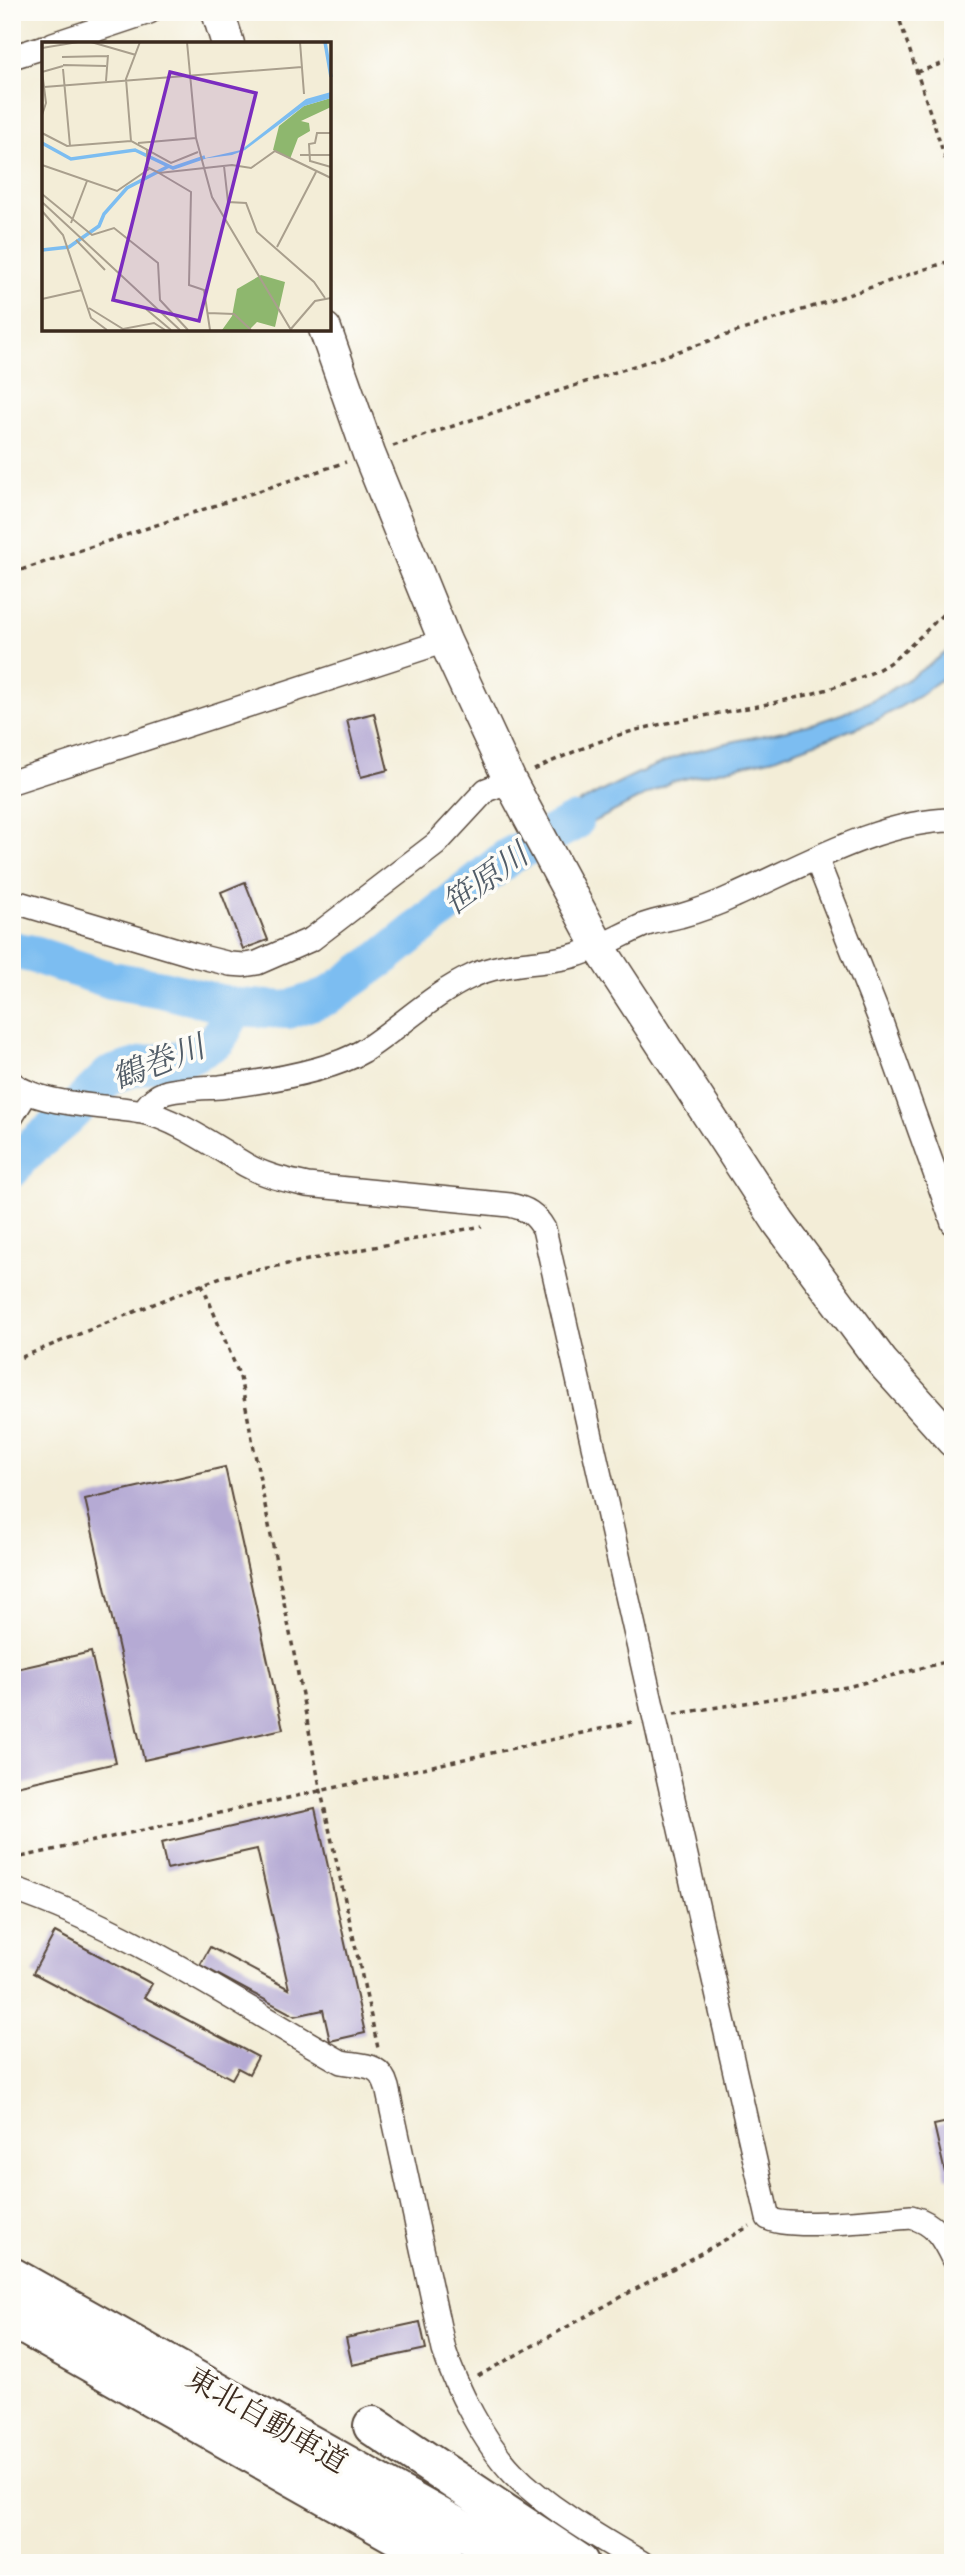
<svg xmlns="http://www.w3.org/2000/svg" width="965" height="2575" viewBox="0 0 965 2575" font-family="Cardo,'Noto Serif JP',serif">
	<rect width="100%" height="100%" fill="#fdfcf7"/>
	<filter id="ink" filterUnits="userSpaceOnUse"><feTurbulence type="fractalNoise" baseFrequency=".0143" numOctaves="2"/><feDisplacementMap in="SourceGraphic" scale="14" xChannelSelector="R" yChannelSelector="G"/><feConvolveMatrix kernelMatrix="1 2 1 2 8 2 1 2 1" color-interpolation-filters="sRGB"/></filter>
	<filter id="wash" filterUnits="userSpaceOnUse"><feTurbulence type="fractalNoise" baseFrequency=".00686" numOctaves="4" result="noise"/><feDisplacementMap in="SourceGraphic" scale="28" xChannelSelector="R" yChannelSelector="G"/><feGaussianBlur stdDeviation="1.57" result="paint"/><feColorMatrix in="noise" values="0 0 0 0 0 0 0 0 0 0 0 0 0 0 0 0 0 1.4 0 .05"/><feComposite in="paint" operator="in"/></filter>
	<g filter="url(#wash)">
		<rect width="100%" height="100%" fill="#f3edd7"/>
		<path fill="#7cbdf1" stroke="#5c7488" stroke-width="2" d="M953,647V670L919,696L875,721L774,758L671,782L555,842L545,821C587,799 629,775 674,758C723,740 775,736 824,720C873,705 913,677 953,647Z"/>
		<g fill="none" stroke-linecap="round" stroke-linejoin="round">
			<g stroke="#7cbdf1" stroke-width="38">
				<polyline points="12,950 32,954 111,980 162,989 235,1007 287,1010 328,996 385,956 508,857 574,822"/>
				<polyline points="12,1169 19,1158 66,1118 110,1075 148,1064 181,1059 204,1048 218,1039 235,1007"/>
			</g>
		</g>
		<g id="blocks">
			<g fill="#b5aad4">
				<polygon points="374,713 388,770 361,777 347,720"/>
				<polygon points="245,882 268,940 243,949 221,892"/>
				<polygon points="225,1467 283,1729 144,1760 85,1499"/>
				<polygon points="91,1652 116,1763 12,1787 12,1670"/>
				<polygon points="315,1808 365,2033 330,2041 323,2010 295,2016 200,1965 210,1947 289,1989 257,1849 167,1869 161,1843"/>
				<polygon points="55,1932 152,1984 144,1997 258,2057 249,2074 238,2068 232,2079 33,1973"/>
				<polygon points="953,2121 953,2136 948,2137 953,2157 953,2176 946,2177 934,2125"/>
				<polygon points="420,2322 426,2349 352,2365 346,2338"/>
			</g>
		</g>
	</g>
	<g filter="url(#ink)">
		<use href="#blocks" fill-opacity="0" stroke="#57473a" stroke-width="2"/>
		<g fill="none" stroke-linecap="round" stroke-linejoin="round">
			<defs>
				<g id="street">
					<polyline points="53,44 149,12"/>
					<polyline points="12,57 44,47"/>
					<polyline points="12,782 445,641"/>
					<polyline points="816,858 881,1022 953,1223"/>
					<polyline points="12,901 194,955 230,964 244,965 257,963 312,939 436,844 486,790 510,781"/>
					<path d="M12,1083C39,1106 106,1105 142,1112C174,1118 217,1148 246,1165C265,1176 286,1180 307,1185L510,1205C527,1209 535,1213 544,1229L768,2218C787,2230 884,2219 911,2217C935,2223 943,2238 953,2259"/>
					<path d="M144,1112C148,1102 157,1095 167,1092C184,1088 203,1088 220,1087C261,1082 328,1072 363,1051C399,1028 434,993 472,976C503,961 543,965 576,955C600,948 621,935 644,925C655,921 668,919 680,916C698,911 717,904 734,896C800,867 880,820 953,820"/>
					<polyline points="12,1116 27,1092"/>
					<path d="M12,1889C128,1928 235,2002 341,2062C362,2066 380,2062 387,2087L444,2350C456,2388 485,2444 513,2473C547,2508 600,2538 642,2563"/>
				</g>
				<g id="secondary">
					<polyline points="218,12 228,44"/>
					<polyline points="325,329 369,454 445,641 510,781 599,947 779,1223 882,1362 953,1441"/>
				</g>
				<g id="highway">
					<polyline points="12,2277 521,2563"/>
					<polyline points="12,2318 446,2563"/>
					<polyline points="373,2426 579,2563"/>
				</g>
			</defs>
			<use href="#street" stroke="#57473a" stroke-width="26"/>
			<use href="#secondary" stroke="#57473a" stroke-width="35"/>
			<use href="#highway" stroke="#57473a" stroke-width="42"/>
			<g stroke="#57473a" stroke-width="3.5" stroke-dasharray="5 5" stroke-linecap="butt">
				<polyline points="897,12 953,182"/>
				<polyline points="917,72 953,60"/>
				<polyline points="393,446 953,260"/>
				<polyline points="12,573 346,462"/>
				<path d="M534,770C571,752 609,736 649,727C722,710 802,704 871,673C900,661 929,626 953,605"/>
				<polyline points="202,1284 240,1377 321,1792 378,2048"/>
				<polyline points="12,1361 221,1277 482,1226"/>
				<polyline points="674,1714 847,1687 953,1660"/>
				<polyline points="12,1859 636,1721"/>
				<polyline points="478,2376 750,2226"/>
			</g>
			<use href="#street" stroke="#fff" stroke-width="23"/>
			<use href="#secondary" stroke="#fff" stroke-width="32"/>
			<use href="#highway" stroke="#fff" stroke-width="38"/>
		</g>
	</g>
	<g text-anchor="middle" stroke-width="7" stroke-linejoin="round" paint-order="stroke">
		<g font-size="30" fill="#3b2a1e" stroke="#fdfcf7">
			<text transform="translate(267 2420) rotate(30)" y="10">東北自動車道</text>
		</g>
		<g font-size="32" font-style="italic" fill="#525d68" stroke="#fdfcf7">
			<text transform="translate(485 879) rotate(-36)" y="11">笹原川</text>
			<text transform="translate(158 1062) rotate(-21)" y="11">鶴巻川</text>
		</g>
	</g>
	<g transform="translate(42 42)">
		<rect width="289" height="289" fill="#f3edd7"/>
		<path d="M289,56V65L259,79L267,81L268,89L256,96L248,117L231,108L237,84L262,64ZM219,233L243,240L233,285L215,280L207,288H180L190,274L195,247Z" fill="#8eb76e"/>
		<path d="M289,50V56L262,64L203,108L190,113L159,117L199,108L264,57Z" fill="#7cbdf1"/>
		<path fill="none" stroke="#7cbdf1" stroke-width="3.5" d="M283,0L289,35M0,101L29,117L93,108L131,126L163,115M0,208L27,205L57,184L62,172L85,146L127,124"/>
		<path fill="none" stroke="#a99f8d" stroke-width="2" d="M49,0L94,13M98,0L84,37L89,99L129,121L156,110M145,0L154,96L170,155L249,288M258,0L262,52M0,6L36,0M20,15L66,14M21,23L64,24M21,27L28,104M0,29L4,61L0,73M0,30L21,24M64,39L66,13M2,45L260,25M0,91L25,104L89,99M289,91H275L273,101L267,102L268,119L289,125M96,101L154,96M105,107V125L117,131L190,123L209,126L233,109L289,136M258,113H289M0,123L75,149L107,127M182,124L186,160L204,161L215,190L272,240L283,256M117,131L149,150L147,243L162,248L168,288M0,152L50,193L72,186L116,221L118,258L146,288M0,160L138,288M0,169L21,193L49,276L65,288M29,181L45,139M34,198L63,228M235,205L274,130M0,257L40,248M47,266L81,287L112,281L123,288M104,267L129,288M166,271L192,272L209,288M248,288L273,259L289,256"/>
		<path fill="#7b2cbf" fill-opacity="0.15" stroke="#7b2cbf" stroke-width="3.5" d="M128,30L214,51L157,279L71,258Z"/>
		<rect width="289" height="289" fill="none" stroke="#3b2a1e" stroke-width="3.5"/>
	</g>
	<rect width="965" height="2575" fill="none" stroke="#fdfcf7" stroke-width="42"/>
</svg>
